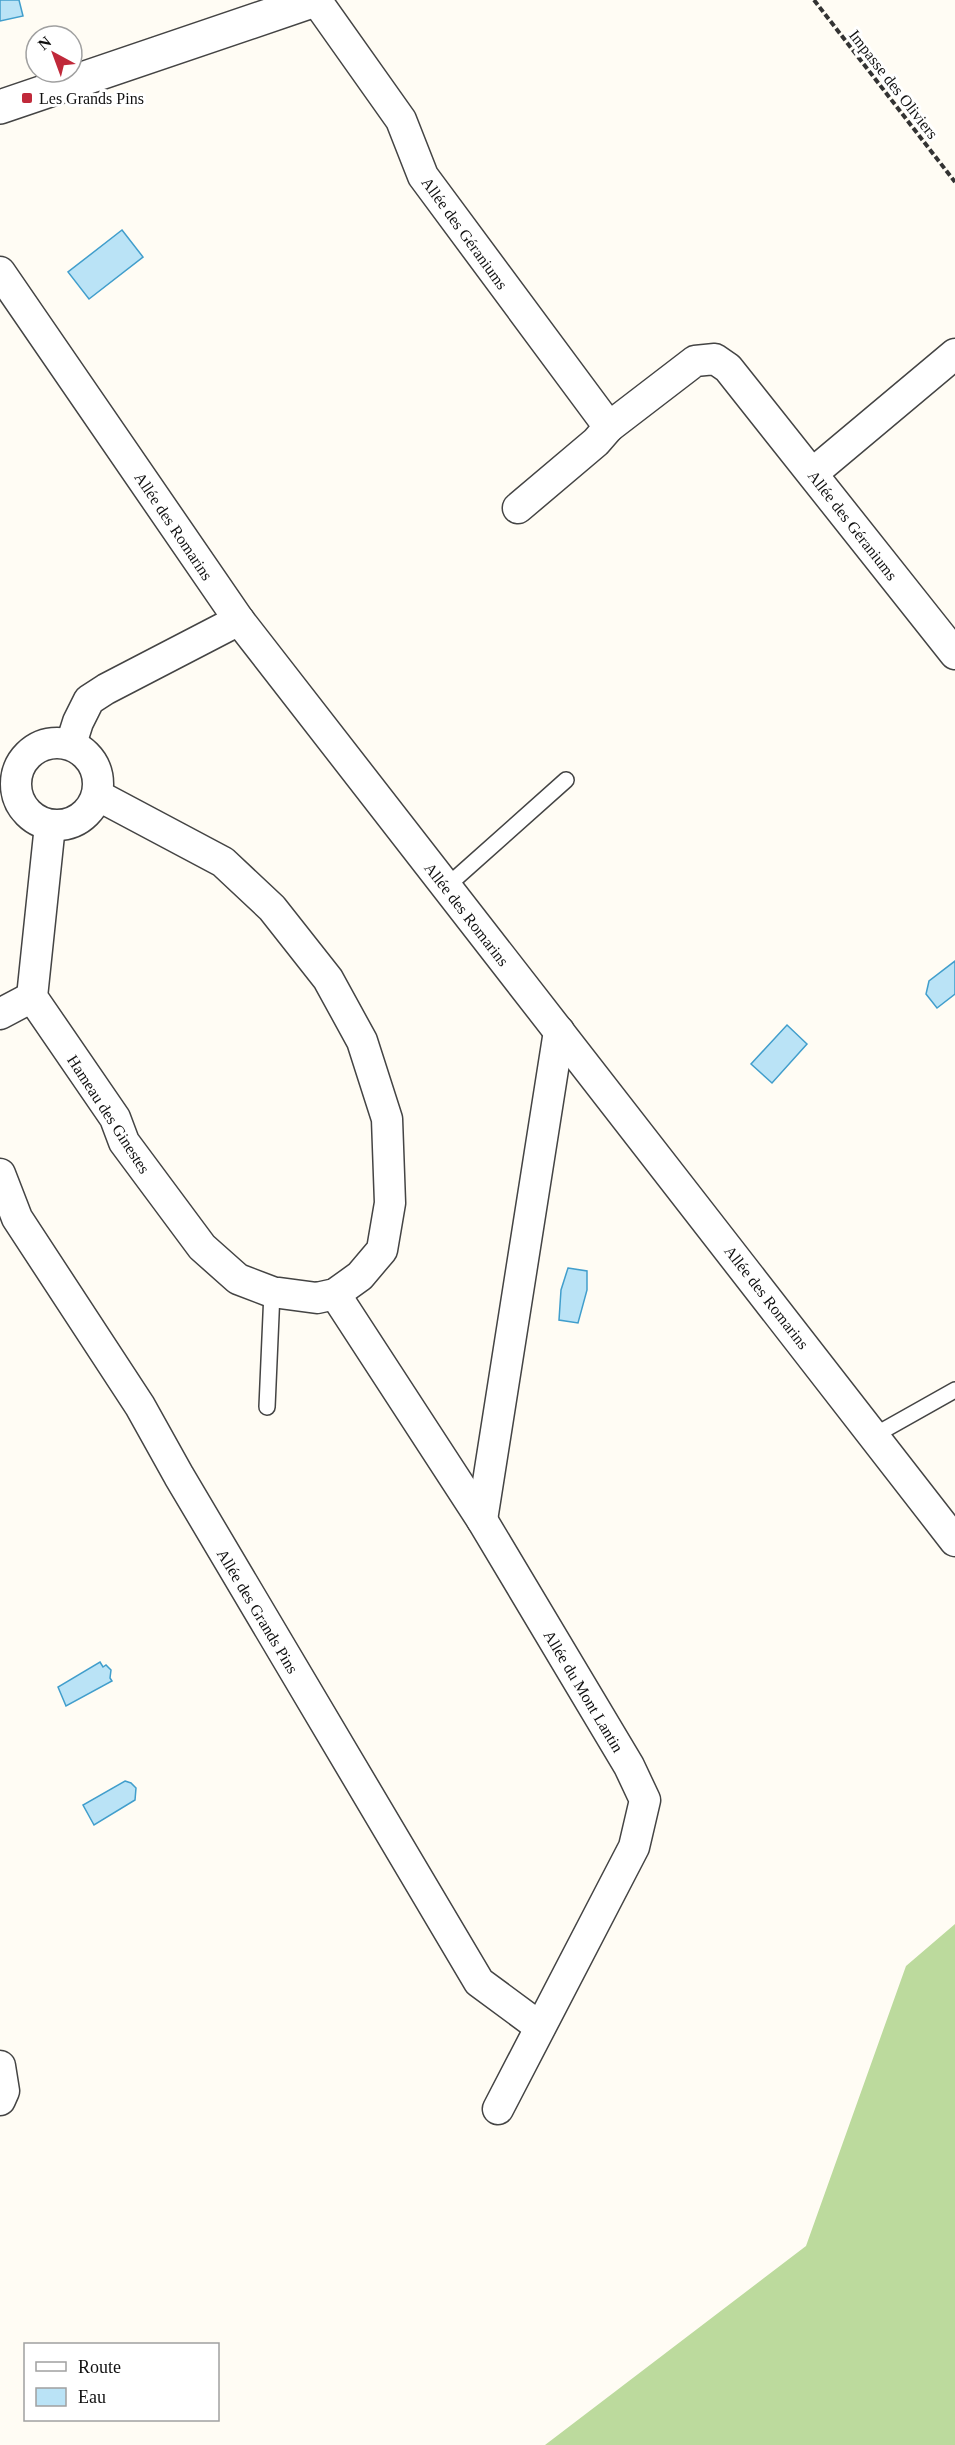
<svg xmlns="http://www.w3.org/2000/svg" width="955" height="2445" viewBox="0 0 955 2445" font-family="'Times New Roman',serif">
	<rect width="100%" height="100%" fill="#fffcf4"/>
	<polygon fill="#bcda9d" points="955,1924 955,2445 545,2445 806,2246 906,1966"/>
	<g fill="#bae3f6" stroke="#419ecc" stroke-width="1.5">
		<polygon points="0,0 19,0 23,16 0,21"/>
		<polygon points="122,230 143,257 89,299 68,272"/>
		<polygon points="955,961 955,994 937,1008 926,994 929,981"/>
		<polygon points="787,1025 807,1044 772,1083 751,1064"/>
		<polygon points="568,1268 587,1271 587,1290 578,1323 559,1320 561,1290"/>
		<polygon points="100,1662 103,1667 106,1665 111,1670 110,1678 112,1681 66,1706 58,1687"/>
		<polygon points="125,1781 131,1783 136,1788 135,1800 94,1825 83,1805"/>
	</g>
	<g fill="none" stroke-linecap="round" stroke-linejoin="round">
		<defs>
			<g id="service">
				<polyline points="446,887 566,780"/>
				<polyline points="267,1407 272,1292"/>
				<polyline points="875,1435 955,1390"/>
			</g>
			<g id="minor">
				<polyline points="316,0 401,120 423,176 609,427 695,361 715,359 728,368 955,654"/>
				<polyline points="0,272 239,620 955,1541"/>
				<polyline points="813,473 955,354"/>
				<polyline points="518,508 596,442 609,427"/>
				<circle cx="57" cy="784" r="41"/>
				<polyline points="71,744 78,722 89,700 106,689 239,620"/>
				<polyline points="50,825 32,997 115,1118 124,1142 202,1247 238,1279 272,1292 317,1298 335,1294 360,1276 382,1250 390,1203 387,1119 362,1041 328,979 272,908 223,862 97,795"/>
				<polyline points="0,1014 32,997"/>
				<polyline points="0,1174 17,1218 140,1406 179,1476 479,1982 540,2027"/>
				<polyline points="335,1294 482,1520 629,1766 645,1800 634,1847 498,2109"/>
				<polyline points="482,1520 559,1031"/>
				<polyline points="0,2066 4,2091 0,2100"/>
			</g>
			<polyline id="tertiary" points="0,107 315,0"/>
		</defs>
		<use href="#service" stroke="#444" stroke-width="18"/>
		<use href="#minor" stroke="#444" stroke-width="33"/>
		<use href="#tertiary" stroke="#444" stroke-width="36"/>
		<polyline stroke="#333" stroke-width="4" stroke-dasharray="6 3" stroke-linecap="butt" points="814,0 955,182"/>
		<use href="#service" stroke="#fff" stroke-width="15"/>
		<use href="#minor" stroke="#fff" stroke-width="30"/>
		<use href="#tertiary" stroke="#fff" stroke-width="33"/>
	</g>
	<rect fill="#c0293a" stroke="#fff" stroke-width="2" x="21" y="92" width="12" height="12" rx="3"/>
	<g text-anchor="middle" stroke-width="6" stroke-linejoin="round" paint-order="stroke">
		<g font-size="16" fill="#111" stroke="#fff">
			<text transform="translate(894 84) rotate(52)" y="6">Impasse des Oliviers</text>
			<text transform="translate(465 233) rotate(54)" y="6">Allée des Géraniums</text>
			<text transform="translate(853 525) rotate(52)" y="6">Allée des Géraniums</text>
			<text transform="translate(174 526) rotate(56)" y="6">Allée des Romarins</text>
			<text transform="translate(467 914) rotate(52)" y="6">Allée des Romarins</text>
			<text transform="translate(109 1114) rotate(57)" y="6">Hameau des Ginestes</text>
			<text transform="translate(767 1297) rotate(52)" y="6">Allée des Romarins</text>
			<text transform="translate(258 1611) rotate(59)" y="6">Allée des Grands Pins</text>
			<text transform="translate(584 1691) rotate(59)" y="6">Allée du Mont Lantin</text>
		</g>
		<g font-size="16" fill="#111" stroke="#fff" text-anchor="start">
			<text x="39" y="104">Les Grands Pins</text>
		</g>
	</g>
	<rect x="24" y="2343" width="195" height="78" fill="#ffffff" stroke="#a0a0a0" stroke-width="1.5"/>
	<rect x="36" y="2362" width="30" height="9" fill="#ffffff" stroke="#a0a0a0" stroke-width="1.5"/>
	<text x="78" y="2373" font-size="18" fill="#111111">Route</text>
	<rect x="36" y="2388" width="30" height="18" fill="#bae3f6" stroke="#a0a0a0" stroke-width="1.5"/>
	<text x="78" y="2403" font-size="18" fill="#111111">Eau</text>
	<g transform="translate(54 54) rotate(319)"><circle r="28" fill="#ffffff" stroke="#a0a0a0" stroke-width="1.5"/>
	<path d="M0-4.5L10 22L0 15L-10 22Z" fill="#c0293a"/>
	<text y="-9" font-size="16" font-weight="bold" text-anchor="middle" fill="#111111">N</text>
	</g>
</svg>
